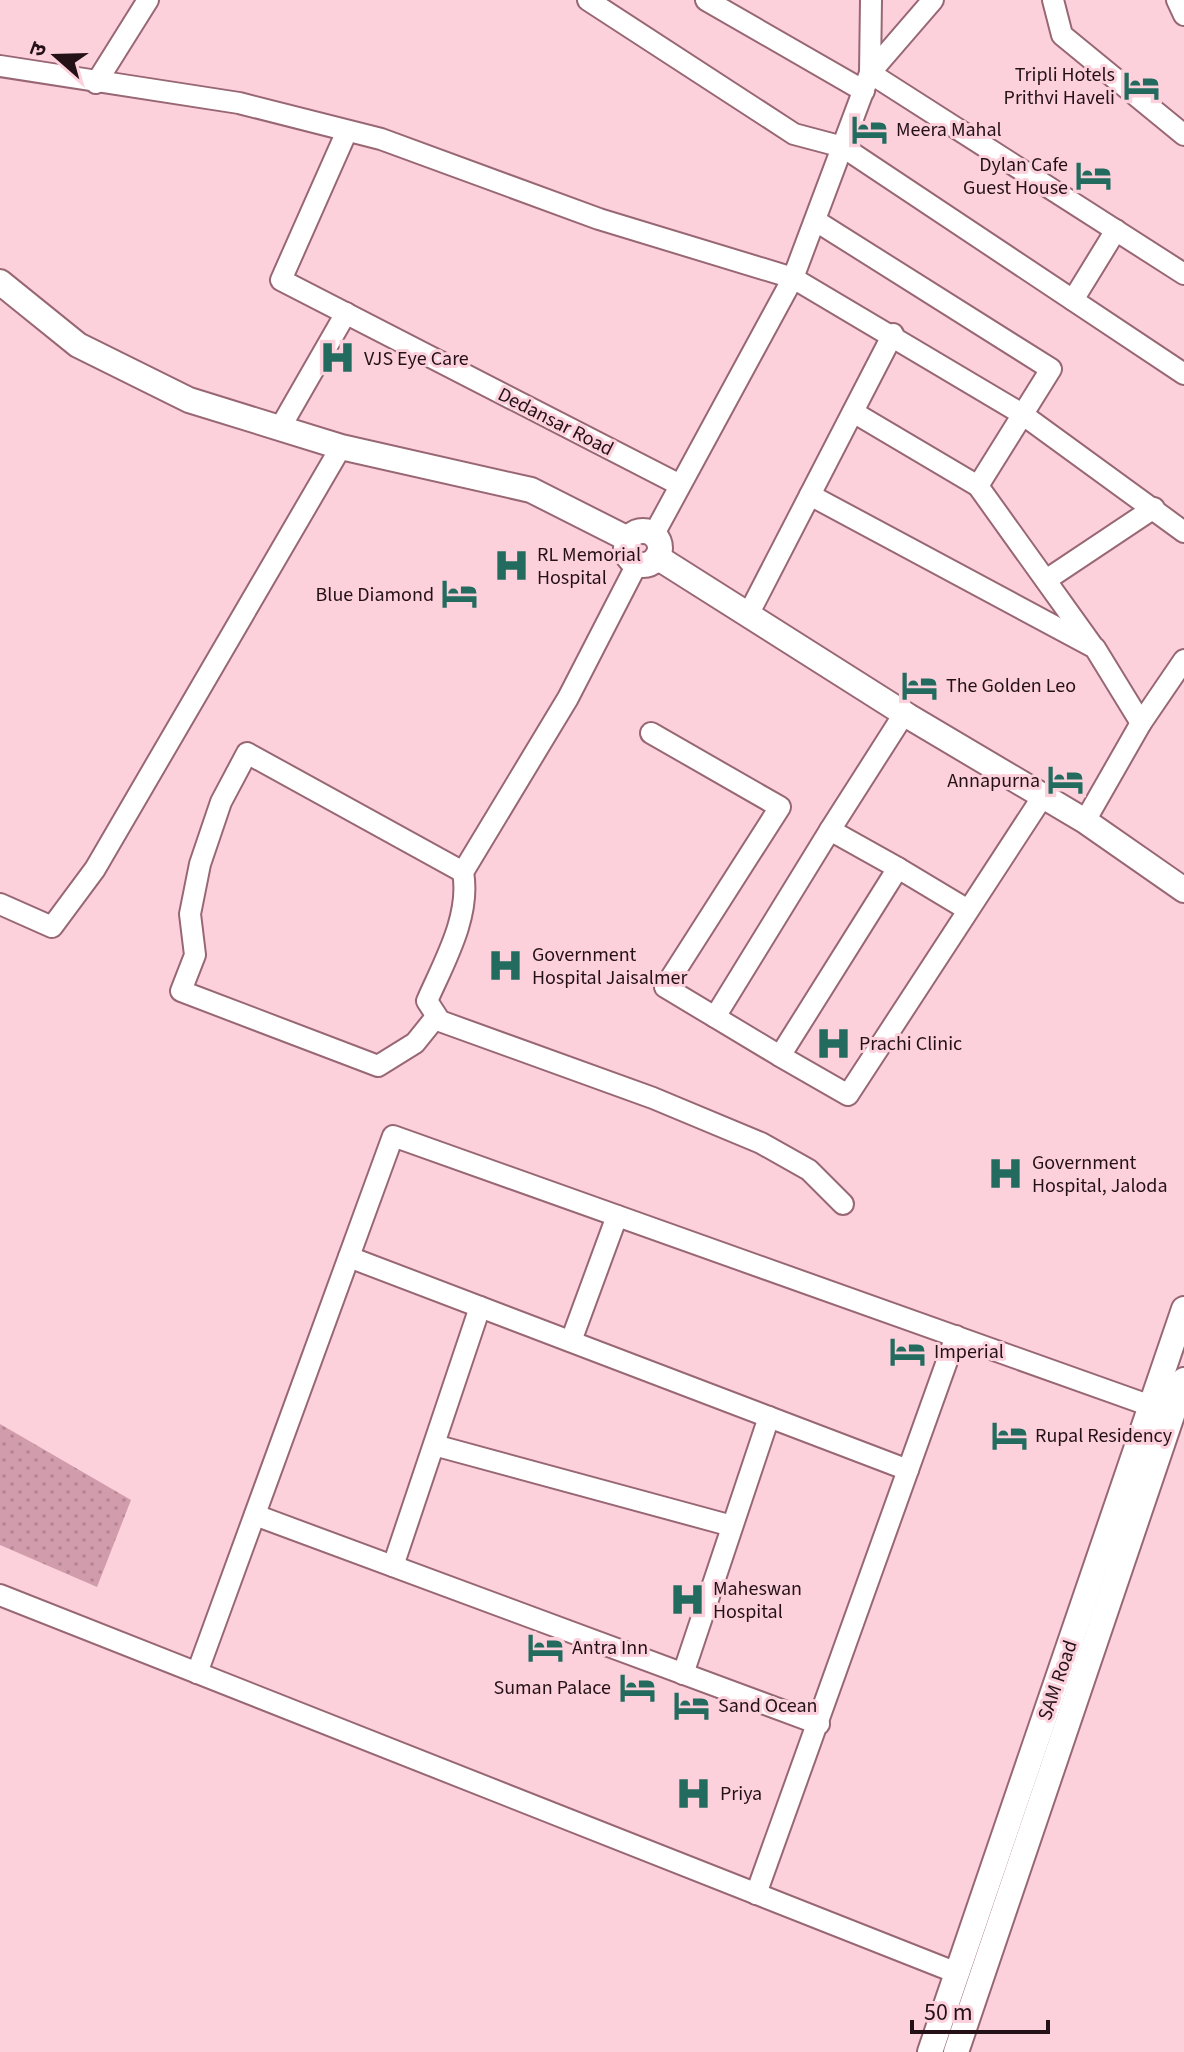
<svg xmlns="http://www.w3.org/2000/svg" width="1184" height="2052" viewBox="0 0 1184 2052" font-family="'Source Sans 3','Noto Sans Devanagari',sans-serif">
	<defs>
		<pattern id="garden-dots" width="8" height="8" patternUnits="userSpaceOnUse" patternTransform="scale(2)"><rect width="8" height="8" fill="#d19cab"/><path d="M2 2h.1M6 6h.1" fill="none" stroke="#b38592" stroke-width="1.8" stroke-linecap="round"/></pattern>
	</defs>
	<rect width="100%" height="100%" fill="#fdd1dc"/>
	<polygon fill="url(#garden-dots)" points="0,1424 131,1500 97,1587 0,1545"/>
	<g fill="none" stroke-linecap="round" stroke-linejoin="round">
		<defs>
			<g id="minor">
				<polyline points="588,0 794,134 843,147 1184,374"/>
				<polyline points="706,0 864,91"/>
				<polyline points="933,0 870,73 1184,274"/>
				<polyline points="1053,0 1062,35 1184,135"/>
				<polyline points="1177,0 1184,15"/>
				<polyline points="0,66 239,103 381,139 599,219 793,278 1022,414 1184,532"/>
				<polyline points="96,83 148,0"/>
				<polyline points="347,131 281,280 680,485"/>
				<polyline points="816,221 1051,369 978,486"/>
				<polyline points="1073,300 1116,230"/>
				<polyline points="853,412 978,486 1092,645"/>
				<polyline points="280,428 346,313"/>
				<polyline points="810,495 1095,648 1141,723"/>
				<polyline points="654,534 793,278 870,73 871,0"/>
				<polyline points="1046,580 1154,508"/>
				<polyline points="748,615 893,334"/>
				<polyline points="651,733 780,807 665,987 715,1017"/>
				<polyline points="1085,821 1141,723 1184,660"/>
				<polyline points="830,830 904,714"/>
				<path d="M463,872C471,916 444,962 427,1001L440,1021L653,1098L761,1143L809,1170L843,1204"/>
				<polyline points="0,904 52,927 95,869 341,447"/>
				<polyline points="968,910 898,868 780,1056 848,1095 1043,796"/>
				<polyline points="436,1017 415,1043 378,1066 181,991 195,955 190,914 200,864 221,802 247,753 463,872 568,698 637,564"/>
				<polyline points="780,1056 715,1017 830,830 898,868"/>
				<polyline points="349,1257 908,1470"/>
				<polyline points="571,1341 617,1216"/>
				<polyline points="434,1445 732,1526"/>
				<polyline points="255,1515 819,1724"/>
				<polyline points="393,1566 480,1307"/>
				<polyline points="0,1595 957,1973"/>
				<polyline points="197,1673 393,1136 1151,1406"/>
				<polyline points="683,1674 769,1417"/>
				<polyline points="756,1894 956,1336"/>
			</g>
			<g id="major">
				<polyline points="0,282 78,345 189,400 341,447 531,490 628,539"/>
				<circle cx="643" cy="548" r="17"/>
				<polyline points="657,557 908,716 1085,821 1184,890"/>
				<polyline points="930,2052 1184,1309"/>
				<polyline points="956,2052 1184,1380"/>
			</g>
		</defs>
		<use href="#minor" stroke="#986774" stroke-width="24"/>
		<use href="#major" stroke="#986774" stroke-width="28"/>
		<use href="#minor" stroke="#fff" stroke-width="20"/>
		<use href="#major" stroke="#fff" stroke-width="24"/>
	</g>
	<defs>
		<symbol id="hotel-bare" viewBox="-9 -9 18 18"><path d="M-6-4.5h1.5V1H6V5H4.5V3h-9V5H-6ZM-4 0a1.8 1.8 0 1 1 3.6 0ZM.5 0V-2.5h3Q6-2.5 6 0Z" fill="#246b5f" stroke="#fdd1dc" stroke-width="2.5" paint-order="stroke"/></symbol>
		<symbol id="hospital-bare" viewBox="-9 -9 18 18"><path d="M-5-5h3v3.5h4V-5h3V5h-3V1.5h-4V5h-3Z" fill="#246b5f" stroke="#fdd1dc" stroke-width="2.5" paint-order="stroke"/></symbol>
	</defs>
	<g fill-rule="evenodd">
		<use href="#hotel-bare" x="1116" y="60" width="51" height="51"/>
		<use href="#hotel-bare" x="844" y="104" width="51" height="51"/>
		<use href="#hotel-bare" x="1068" y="150" width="51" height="51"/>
		<use href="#hospital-bare" x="312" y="332" width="51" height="51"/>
		<use href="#hospital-bare" x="486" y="540" width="51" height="51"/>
		<use href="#hotel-bare" x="434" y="568" width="51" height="51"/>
		<use href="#hotel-bare" x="894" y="660" width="51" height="51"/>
		<use href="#hotel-bare" x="1040" y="754" width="51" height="51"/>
		<use href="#hospital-bare" x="480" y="940" width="51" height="51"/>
		<use href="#hospital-bare" x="808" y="1018" width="51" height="51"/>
		<use href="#hospital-bare" x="980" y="1148" width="51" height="51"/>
		<use href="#hotel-bare" x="882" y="1326" width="51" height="51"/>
		<use href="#hotel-bare" x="984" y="1410" width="51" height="51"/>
		<use href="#hospital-bare" x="662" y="1574" width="51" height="51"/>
		<use href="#hotel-bare" x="520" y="1622" width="51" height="51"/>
		<use href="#hotel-bare" x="612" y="1662" width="51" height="51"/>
		<use href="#hotel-bare" x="666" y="1680" width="51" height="51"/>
		<use href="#hospital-bare" x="668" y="1768" width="51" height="51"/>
	</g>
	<g text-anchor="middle" stroke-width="6" stroke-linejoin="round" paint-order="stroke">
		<g font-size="20" fill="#241117" stroke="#fdd1dc" text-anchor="start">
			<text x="1115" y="81" text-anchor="end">Tripli Hotels<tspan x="1115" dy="23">Prithvi Haveli</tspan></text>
			<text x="896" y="136">Meera Mahal</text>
			<text x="1068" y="171" text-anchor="end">Dylan Cafe<tspan x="1068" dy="23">Guest House</tspan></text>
			<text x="364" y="365">VJS Eye Care</text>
			<text x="537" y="561">RL Memorial<tspan x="537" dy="23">Hospital</tspan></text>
			<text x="434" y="601" text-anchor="end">Blue Diamond</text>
			<text x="946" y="692">The Golden Leo</text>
			<text x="1040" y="787" text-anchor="end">Annapurna</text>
			<text x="532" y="961">Government<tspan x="532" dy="23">Hospital Jaisalmer</tspan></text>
			<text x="859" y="1050">Prachi Clinic</text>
			<text x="1032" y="1169">Government<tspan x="1032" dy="23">Hospital, Jaloda</tspan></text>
			<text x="934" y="1358">Imperial</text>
			<text x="1035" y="1442">Rupal Residency</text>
			<text x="713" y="1595">Maheswan<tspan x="713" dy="23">Hospital</tspan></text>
			<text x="572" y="1654">Antra Inn</text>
			<text x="611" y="1694" text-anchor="end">Suman Palace</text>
			<text x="718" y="1712">Sand Ocean</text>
			<text x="720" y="1800">Priya</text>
		</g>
		<g font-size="20" fill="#241117" stroke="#fdd1dc">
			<text transform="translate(556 421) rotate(27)" y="7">Dedansar Road</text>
			<text transform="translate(1057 1680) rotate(-71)" y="7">SAM Road</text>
		</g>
	</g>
	<g transform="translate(56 56) rotate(290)" stroke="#fdd1dc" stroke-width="6" paint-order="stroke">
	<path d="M0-6L14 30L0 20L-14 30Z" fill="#241117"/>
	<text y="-12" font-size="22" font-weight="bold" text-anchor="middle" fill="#241117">उ</text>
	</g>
	<path d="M912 2020v12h136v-12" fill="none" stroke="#241117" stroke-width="4"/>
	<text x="924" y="2020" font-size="24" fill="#241117" stroke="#fdd1dc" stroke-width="6" paint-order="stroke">50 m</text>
</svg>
